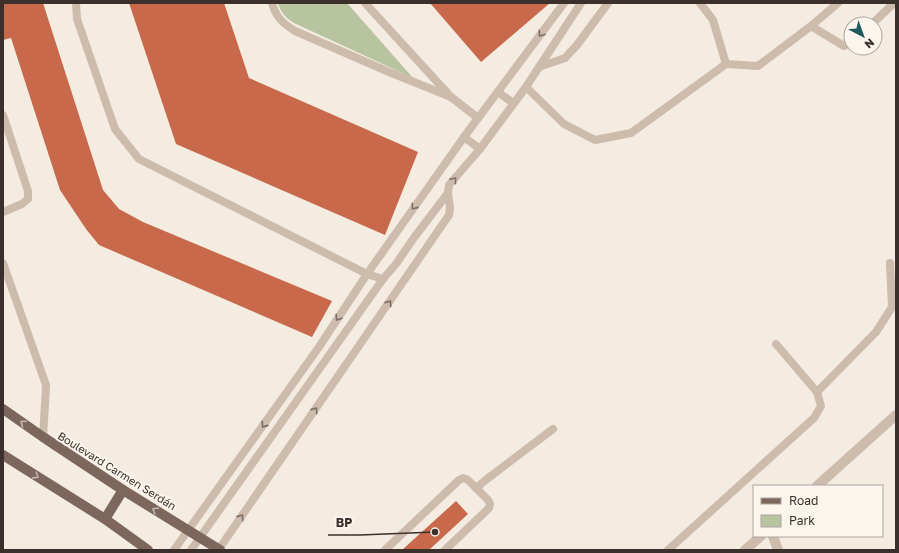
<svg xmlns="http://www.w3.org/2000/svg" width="899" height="553" viewBox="0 0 899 553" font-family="'Golos Text',sans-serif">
	<rect width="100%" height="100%" fill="#f4ebe1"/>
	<path fill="#b8c4a0" d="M278,3H347L413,78L294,23C285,17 281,13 278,3Z"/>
	<g fill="#c8694b">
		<polygon points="3,3 43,3 103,190 119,209 143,222 332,301 312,337 99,245 86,229 60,190 11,38 3,40"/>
		<polygon points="129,3 224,3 249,78 418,152 385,235 176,144"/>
		<polygon points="430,3 550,3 481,62"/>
		<polygon points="456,501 468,514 429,550 402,550"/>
	</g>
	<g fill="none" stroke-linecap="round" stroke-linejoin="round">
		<g stroke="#cdbbac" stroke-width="8">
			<polyline points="76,3 77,19 115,129 139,159 367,274 383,279 396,264 413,239 448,193"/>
			<path d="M272,3C276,17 282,23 295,31L389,72L451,97"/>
			<polyline points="365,3 451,97 478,118"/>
			<polyline points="700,3 713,20 726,64"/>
			<polyline points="872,24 894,3"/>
			<polyline points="811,26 844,46 851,42"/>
			<polyline points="539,67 565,58 577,45 608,3"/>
			<polyline points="526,87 564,124 595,140 631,133 726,64 758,66 811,26 838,3"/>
			<polyline points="498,92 513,103"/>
			<polyline points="3,115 28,191 28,199 22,204 3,212"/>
			<polyline points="464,137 480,149"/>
			<polyline points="3,263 46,385 45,404 43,437"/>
			<polyline points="817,392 876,332 892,307 890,263"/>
			<polyline points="476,488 487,479 553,429"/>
			<polyline points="219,549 449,215 450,208 448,193 449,185 480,149 526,87 581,3"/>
			<polyline points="174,550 319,347 367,274 464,137 564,3"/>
			<polyline points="191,550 383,279"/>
			<polyline points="385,550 459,480 463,478 468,480 488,500 490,504 489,508 445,550"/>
			<polyline points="668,550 814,418 821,406 817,392 776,344"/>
		</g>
		<g stroke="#cdbbac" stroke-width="10">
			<polyline points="817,486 896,415"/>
			<polyline points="773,536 778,550"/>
			<polyline points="745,550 761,536"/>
		</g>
		<g stroke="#7d675c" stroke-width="10">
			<polyline points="3,409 43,437 123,490 220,550"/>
			<polyline points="3,455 105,519 148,550"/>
			<polyline points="105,519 123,490"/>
		</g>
	</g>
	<defs><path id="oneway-chevron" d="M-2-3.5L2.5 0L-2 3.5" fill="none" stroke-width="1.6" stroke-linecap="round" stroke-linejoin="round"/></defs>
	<g stroke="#7d6f65">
		<use href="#oneway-chevron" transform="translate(541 34) rotate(126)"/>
		<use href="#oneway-chevron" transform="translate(454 180) rotate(-50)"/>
		<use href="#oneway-chevron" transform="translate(414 207) rotate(125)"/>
		<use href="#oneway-chevron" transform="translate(389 303) rotate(-55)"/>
		<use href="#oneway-chevron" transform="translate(338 318) rotate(124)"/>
		<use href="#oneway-chevron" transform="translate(315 410) rotate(-55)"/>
		<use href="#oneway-chevron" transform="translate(264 425) rotate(125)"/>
		<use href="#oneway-chevron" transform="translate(241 517) rotate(-55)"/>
	</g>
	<g stroke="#c2b5ac">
		<use href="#oneway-chevron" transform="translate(23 423) rotate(-145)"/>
		<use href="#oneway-chevron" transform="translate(36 476) rotate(32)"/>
		<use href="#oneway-chevron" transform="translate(155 510) rotate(-149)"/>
	</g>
	<g text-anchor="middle" stroke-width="4" stroke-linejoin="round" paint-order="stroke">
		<g font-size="11" fill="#3b302b" stroke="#fbf5ee">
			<text transform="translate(117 471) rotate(32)" y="4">Boulevard Carmen Serdán</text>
		</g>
	</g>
	<path fill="none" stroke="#3b302b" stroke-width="1.5" d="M435 532L360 535H328"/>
	<circle fill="#3b302b" stroke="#fbf5ee" stroke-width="1.5" cx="435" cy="532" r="4"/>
	<g font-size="12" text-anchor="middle" font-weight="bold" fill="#3b302b" stroke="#fbf5ee" stroke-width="4" stroke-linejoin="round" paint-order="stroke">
		<text x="344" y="527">BP</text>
	</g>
	<rect width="899" height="553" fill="none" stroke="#3b302b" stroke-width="8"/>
	<rect x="753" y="485" width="130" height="52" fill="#fbf5ee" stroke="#aea6a0"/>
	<rect x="761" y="498" width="20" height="6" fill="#7d675c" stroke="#aea6a0"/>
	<text x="789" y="505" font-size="12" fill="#3b302b">Road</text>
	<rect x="761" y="515" width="20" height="12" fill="#b8c4a0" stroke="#aea6a0"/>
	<text x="789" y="525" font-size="12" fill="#3b302b">Park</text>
	<g transform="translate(863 36) rotate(139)"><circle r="19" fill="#fbf5ee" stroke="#aea6a0"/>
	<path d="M0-3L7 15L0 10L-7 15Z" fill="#1f5a5e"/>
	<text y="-6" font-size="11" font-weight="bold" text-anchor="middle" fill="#3b302b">N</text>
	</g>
</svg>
